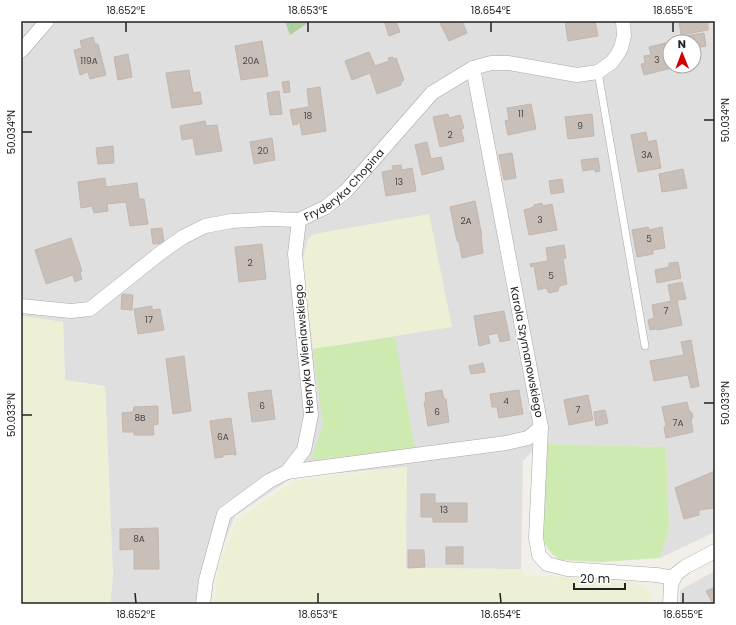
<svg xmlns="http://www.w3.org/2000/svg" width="736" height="625" viewBox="0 0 736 625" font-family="Poppins,sans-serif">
	<rect width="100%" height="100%" fill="#f2efe9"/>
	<g fill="#e0dfdf" fill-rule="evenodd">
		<path d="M27,21H715V532L660,558L669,529L666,447L540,444L523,461L521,569L405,568L407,467L293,477L235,516L215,566L211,604H110L113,577L105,386L65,381L63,322L21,316V27ZM670,42H694V66H670Z"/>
		<polygon points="715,571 715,604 680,604 680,590"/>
	</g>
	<g fill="#eef0d5">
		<polygon points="429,214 452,327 313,349 302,262 308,239 314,234"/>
		<polygon points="21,316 63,322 65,380 105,386 113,577 110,604 21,604"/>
		<polygon points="407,467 406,568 521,569 526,576 554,576 641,584 652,595 652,604 214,604 218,568 236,520 295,480"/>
	</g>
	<g fill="#cdebb0">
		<polygon points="395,337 415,448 311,460 323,425 313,349"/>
		<polygon points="546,444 666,447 669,529 660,558 601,562 560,560 551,553 542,540"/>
	</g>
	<polygon fill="#add19e" points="285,21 311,21 290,35"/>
	<g fill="#c7bfb8" stroke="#c4b6ab">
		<polygon points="384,21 396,21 400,32 389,36"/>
		<polygon points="439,21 462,21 467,33 449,41"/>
		<polygon points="565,21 595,21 598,36 568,41"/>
		<polygon points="679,21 703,21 703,22 708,21 708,30 681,35"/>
		<polygon points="704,33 706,46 694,48 694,42 686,42 685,36"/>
		<polygon points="93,37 95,44 98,44 106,75 90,79 88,72 80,75 74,50 82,48 80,41"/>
		<polygon points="262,41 268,76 241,80 235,46"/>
		<polygon points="670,42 670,66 680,66 644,75 641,64 645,63 644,56 651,55 649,47"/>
		<polygon points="369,52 375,66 389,61 388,58 392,57 394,59 396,58 404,80 401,82 401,85 377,94 370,73 352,80 345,61"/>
		<polygon points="128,54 132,77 118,80 114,57"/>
		<polygon points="189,70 193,93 200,92 202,104 172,108 166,73"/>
		<polygon points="289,81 290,92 284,93 282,82"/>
		<polygon points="320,87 326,131 302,135 300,123 297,123 297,125 296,124 293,125 290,110 309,107 307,89"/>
		<polygon points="279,91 282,114 270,115 267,93"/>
		<polygon points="531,104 536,129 508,135 505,121 509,120 507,108"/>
		<polygon points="448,114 449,118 460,115 464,128 461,129 464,141 440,147 433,117"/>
		<polygon points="592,114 594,136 568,139 565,117"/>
		<polygon points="205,121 206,126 217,125 222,151 196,155 193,138 182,140 180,126"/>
		<polygon points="646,132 648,142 656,140 661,168 638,172 631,135"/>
		<polygon points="272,138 275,160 254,164 250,142"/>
		<polygon points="427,142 431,159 441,157 444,169 422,175 415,145"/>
		<polygon points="113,146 114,163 98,164 96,148"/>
		<polygon points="512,153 516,178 504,180 499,155"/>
		<polygon points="598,158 600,171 595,172 595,169 583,171 581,160"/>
		<polygon points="401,165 402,170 412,168 416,191 386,196 382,172 393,170 392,166"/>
		<polygon points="683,169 687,188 662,192 659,174"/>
		<polygon points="105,178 106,187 137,183 139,199 144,199 148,224 130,226 126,202 107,204 108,211 94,213 92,206 81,208 78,182"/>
		<polygon points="562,179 564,192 551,194 549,181"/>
		<polygon points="475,201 482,236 481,237 483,253 462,258 459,242 457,241 450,207"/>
		<polygon points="542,203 543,206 552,204 557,230 529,235 524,210 534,207 534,205"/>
		<polygon points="648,227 649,230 662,227 665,248 653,250 653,254 637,257 632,230"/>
		<polygon points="162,228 164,243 153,244 151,229"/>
		<polygon points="71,238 82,271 80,273 82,279 75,282 73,275 46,284 35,250"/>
		<polygon points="262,244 266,279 239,282 235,247"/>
		<polygon points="564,245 566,258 563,259 567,284 559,286 558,291 549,293 546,288 538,290 534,266 531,267 530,264 548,261 546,248"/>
		<polygon points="678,262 681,278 657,283 655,270 669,267 669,263"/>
		<polygon points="682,282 686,299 677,300 682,325 658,330 656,329 650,330 648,320 654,318 652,305 671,301 668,285"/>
		<polygon points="122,294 133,295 132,310 121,309"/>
		<polygon points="152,306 152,310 160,309 164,330 138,334 134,309"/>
		<polygon points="504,311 510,340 500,342 498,333 488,335 490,343 479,346 474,316"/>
		<polygon points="691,340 699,386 691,388 688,375 654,381 650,361 684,355 681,342"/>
		<polygon points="184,356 191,411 173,414 166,359"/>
		<polygon points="483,363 485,372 471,374 469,366"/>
		<polygon points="271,390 275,419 252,422 248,393"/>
		<polygon points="442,390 444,399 446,399 449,422 428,426 424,402 426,402 425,393"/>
		<polygon points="519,390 523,414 499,418 497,407 492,407 490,394"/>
		<polygon points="588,395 593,420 569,425 564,400"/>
		<polygon points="687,402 689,410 692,413 693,417 691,420 693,432 666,438 664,427 666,426 662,407"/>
		<polygon points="158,406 158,424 153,425 154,435 134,435 134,432 123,432 122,413 133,412 134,407"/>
		<polygon points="605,410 608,423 596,426 594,412"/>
		<polygon points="231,418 236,455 234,455 234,454 223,455 223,457 215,458 210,421"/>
		<polygon points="715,471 715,508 699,510 699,515 684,519 675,488"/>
		<polygon points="421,494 435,494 435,503 467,503 467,522 433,522 433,517 421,517"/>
		<polygon points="158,528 159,569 134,569 134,549 120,550 120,529"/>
		<rect x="446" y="547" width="17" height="17"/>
		<polygon points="408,550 424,550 425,567 408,568"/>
		<polygon points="715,587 715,604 713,604 706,591"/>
	</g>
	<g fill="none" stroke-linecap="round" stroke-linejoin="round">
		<defs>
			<polyline id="service" points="598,72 645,346"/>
			<g id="minor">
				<polyline points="21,51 47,21"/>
				<path id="s1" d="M21,306L71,311L90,309L159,254L183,237L205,226L232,221L270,219L299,220L326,207L346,191L432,93L473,68L491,63H508L577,75L598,72L612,62L617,55L621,48L624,36L623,21"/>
				<polyline points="541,427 536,538 539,555 547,564 567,569 657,575 674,578"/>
				<polyline points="287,472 506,443 528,438 541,427 473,68"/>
				<polyline points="203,604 206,580 224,514 269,481 287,472 304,450 311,415 295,254 299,220"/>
				<polyline points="670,604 671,585 674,578 676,574 685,567 715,551"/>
			</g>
		</defs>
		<use href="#service" stroke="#a9a9a9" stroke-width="8"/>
		<use href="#minor" stroke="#a9a9a9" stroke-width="15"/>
		<use href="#service" stroke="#fff" stroke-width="7"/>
		<use href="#minor" stroke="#fff" stroke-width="14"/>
	</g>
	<path fill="none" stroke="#222" stroke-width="1.5" d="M126,22V32M308,22V32M491,22V32M673,22V32M704,120H714M22,132H32M704,403H714M22,415H32M135,593L136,603M318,593V603M500,593L501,603M683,593V603"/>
	<g text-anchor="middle" stroke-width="3" stroke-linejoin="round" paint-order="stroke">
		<g font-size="9" fill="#4b4948">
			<text x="657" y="63">3</text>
			<text x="89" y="64">119A</text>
			<text x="251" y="64">20A</text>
			<text x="521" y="117">11</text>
			<text x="308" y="119">18</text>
			<text x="580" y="129">9</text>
			<text x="450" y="138">2</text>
			<text x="263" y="154">20</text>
			<text x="647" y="158">3A</text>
			<text x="399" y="185">13</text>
			<text x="540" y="223">3</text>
			<text x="466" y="224">2A</text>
			<text x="649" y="242">5</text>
			<text x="250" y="266">2</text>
			<text x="551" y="279">5</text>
			<text x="666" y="314">7</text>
			<text x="149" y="323">17</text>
			<text x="506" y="404">4</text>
			<text x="262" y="409">6</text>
			<text x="578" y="413">7</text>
			<text x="437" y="415">6</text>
			<text x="140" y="421">8B</text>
			<text x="678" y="426">7A</text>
			<text x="223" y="440">6A</text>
			<text x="444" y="513">13</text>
			<text x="139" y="542">8A</text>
		</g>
		<g font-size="11" fill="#222" stroke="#fff">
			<text dy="4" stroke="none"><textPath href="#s1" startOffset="364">Fryderyka Chopina</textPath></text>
			<text transform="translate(304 349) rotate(-95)" y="4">Henryka Wieniawskiego</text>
			<text transform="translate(527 352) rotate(79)" y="4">Karola Szymanowskiego</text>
		</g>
	</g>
	<rect width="736" height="625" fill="none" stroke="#ffffff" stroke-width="44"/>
	<g transform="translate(682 54) rotate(359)"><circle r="19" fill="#ffffff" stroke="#a7a7a7"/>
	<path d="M0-3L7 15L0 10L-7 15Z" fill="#d40000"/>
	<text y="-6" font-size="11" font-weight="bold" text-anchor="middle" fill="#222222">N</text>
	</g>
	<path d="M574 583v6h51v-6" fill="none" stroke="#222222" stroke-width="2"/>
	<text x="580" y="583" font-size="12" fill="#222222" stroke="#ffffff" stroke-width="3" paint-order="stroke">20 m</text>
	<rect x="22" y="22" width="692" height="581" fill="none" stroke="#222" stroke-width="1.5"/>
	<g font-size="10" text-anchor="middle" fill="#222">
		<text x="126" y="14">18.652°E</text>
		<text x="308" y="14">18.653°E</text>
		<text x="491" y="14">18.654°E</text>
		<text x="673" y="14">18.655°E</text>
		<text transform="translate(725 120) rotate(-90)" y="4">50.034°N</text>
		<text transform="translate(11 132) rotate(-90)" y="4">50.034°N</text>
		<text transform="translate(725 403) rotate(-90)" y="4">50.033°N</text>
		<text transform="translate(11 415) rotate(-90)" y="4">50.033°N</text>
		<text x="136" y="618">18.652°E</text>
		<text x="318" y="618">18.653°E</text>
		<text x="501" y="618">18.654°E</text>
		<text x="683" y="618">18.655°E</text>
	</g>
</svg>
